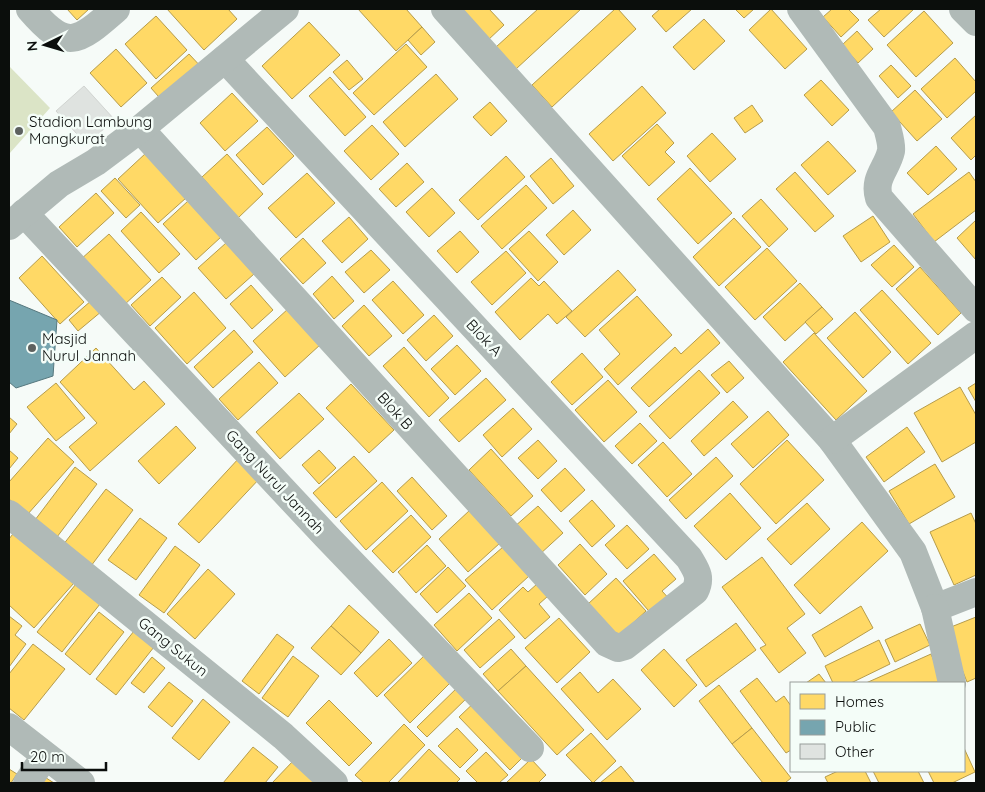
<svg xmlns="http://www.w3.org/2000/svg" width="985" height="792" viewBox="0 0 985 792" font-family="Quicksand,sans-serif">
	<rect width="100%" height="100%" fill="#f6fbf8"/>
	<polygon fill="#dbe4c6" points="9,66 50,108 9,154"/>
	<g fill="#ffd966" stroke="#b69c4b">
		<polygon points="67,9 89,9 77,20"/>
		<polygon points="167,9 228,9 237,19 204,50"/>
		<polygon points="358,9 406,9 422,27 396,51"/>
		<polygon points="458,9 489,9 504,25 487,41"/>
		<polygon points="538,9 581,9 516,69 496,47"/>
		<polygon points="615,9 618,9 636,29 552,107 532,85"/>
		<polygon points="660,9 692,9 666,32 652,16"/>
		<polygon points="735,9 754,9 744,18"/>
		<polygon points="771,9 807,49 785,69 749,30"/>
		<polygon points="832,9 848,9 859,20 841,37 823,17"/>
		<polygon points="881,9 914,9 884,37 868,20"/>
		<polygon points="924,11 953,43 916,77 887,45"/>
		<polygon points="156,16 187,50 156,79 125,44"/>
		<polygon points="704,19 725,41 694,70 673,47"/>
		<polygon points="309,22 340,55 292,99 262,66"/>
		<polygon points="422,27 435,42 421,55 408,40"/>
		<polygon points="857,31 873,49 858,63 842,45"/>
		<polygon points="406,44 427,67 374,115 353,93"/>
		<polygon points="116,49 147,83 121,107 90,73"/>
		<polygon points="189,54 204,70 166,105 151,88"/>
		<polygon points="955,58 976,82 976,91 947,118 921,89"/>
		<polygon points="347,60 363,79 349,90 333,72"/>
		<polygon points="891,65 911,86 898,98 879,76"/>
		<polygon points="436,74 458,99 405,147 383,122"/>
		<polygon points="330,77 366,117 345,136 309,96"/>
		<polygon points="821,80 849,110 832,126 804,95"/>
		<polygon points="642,86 666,113 613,161 589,134"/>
		<polygon points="915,90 942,119 917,141 891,112"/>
		<polygon points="232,93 258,121 225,151 200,123"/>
		<polygon points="490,102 507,121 491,136 473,117"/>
		<polygon points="752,105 763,121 745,133 734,118"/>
		<polygon points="976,115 976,155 971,160 951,138"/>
		<polygon points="657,124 674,143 665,152 675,162 649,186 622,156"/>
		<polygon points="372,125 399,154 371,180 344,151"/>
		<polygon points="267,127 294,156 263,185 236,155"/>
		<polygon points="712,133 736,159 710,182 687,156"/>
		<polygon points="828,141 856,171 828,195 801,165"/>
		<polygon points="936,146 957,169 928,195 907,173"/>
		<polygon points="146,153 186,198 158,223 118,179"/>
		<polygon points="227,154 263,194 238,218 202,177"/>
		<polygon points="506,156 525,177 478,220 459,200"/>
		<polygon points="551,158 574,186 553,204 530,176"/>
		<polygon points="407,163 424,182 396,207 379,189"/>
		<polygon points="690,168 732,213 698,244 657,199"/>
		<polygon points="795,172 834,216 815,232 776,189"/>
		<polygon points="969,172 976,182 976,210 934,242 913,214"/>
		<polygon points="307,173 335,203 296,238 268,208"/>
		<polygon points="115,178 140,205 126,218 101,191"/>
		<polygon points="526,185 547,208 502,249 481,226"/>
		<polygon points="432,188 455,213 429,237 406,212"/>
		<polygon points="96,193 114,213 77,247 59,227"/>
		<polygon points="761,199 788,229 769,247 742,216"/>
		<polygon points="188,201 221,237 196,260 163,224"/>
		<polygon points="573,210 591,230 564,255 546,235"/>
		<polygon points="141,212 180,254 159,273 121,231"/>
		<polygon points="873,216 890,242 861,262 843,236"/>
		<polygon points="349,217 368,239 342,263 322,241"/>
		<polygon points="734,218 761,247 719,286 693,257"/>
		<polygon points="976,220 976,260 957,238"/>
		<polygon points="460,231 479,252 457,273 437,251"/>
		<polygon points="529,231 558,262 538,281 509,249"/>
		<polygon points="109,234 151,280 123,306 80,260"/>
		<polygon points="303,238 326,263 303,284 280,259"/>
		<polygon points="226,243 254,274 226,299 198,268"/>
		<polygon points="894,245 914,267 892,287 871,265"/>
		<polygon points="767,248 797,281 755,320 725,287"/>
		<polygon points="371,250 390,270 364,293 345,272"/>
		<polygon points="506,251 526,273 492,305 471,282"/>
		<polygon points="42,256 84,302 60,324 19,278"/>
		<polygon points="920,267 961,313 938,335 896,289"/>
		<polygon points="618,270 636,290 585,337 566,317"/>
		<polygon points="332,276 354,301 334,319 313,294"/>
		<polygon points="162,277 181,297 150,326 131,305"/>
		<polygon points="531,278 539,286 544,281 572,311 557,324 548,314 520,340 495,312"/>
		<polygon points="393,281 424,315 403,334 372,300"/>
		<polygon points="800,283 822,307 785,341 763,317"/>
		<polygon points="251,285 273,310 252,329 230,304"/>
		<polygon points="882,290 931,343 908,364 860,310"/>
		<polygon points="194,292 226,328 187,364 155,328"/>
		<polygon points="637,296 672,335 618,385 604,369 620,354 599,330"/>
		<polygon points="92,300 102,311 78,331 69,320"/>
		<polygon points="364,305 392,336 369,356 342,326"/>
		<polygon points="822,307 833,319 816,334 805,322"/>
		<polygon points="289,308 321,344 285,377 253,341"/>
		<polygon points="855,312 891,352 863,378 827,338"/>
		<polygon points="434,315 453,336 426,361 407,340"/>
		<polygon points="708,329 720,343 649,407 631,388 675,347 681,354"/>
		<polygon points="234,330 253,352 213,388 194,367"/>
		<polygon points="814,333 867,391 836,420 783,362"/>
		<polygon points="457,345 481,371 455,395 431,369"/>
		<polygon points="404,347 449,398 429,417 383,366"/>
		<polygon points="96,348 134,390 144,381 165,404 90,471 69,447 97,423 60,382"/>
		<polygon points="582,353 603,377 572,405 551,382"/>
		<polygon points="729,361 744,378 727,393 711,375"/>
		<polygon points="259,362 278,383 238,420 219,399"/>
		<polygon points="699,370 720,393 670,439 649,416"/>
		<polygon points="486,378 506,400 459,442 439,420"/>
		<polygon points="608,380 637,412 604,442 575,410"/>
		<polygon points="56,383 85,418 56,441 27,407"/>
		<polygon points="976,383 976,402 968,388"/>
		<polygon points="351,384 394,430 369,453 326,408"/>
		<polygon points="960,387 976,415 976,442 942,462 914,413"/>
		<polygon points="299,393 324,419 280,459 256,432"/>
		<polygon points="733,401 748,417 704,456 691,441"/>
		<polygon points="513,408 532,429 502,457 483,435"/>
		<polygon points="768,411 789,435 753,468 731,444"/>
		<polygon points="9,417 17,424 9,434"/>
		<polygon points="640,423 657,441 632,464 615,446"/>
		<polygon points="176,426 196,448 159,484 138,461"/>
		<polygon points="907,427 925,452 884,482 866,457"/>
		<polygon points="48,438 74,462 27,515 9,499 9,482"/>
		<polygon points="538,440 557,461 538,479 518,458"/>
		<polygon points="787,440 824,480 776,524 740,484"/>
		<polygon points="663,442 692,474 667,497 638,465"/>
		<polygon points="491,449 533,496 511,516 469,470"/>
		<polygon points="9,450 18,458 9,469"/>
		<polygon points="319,450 336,468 319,484 302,465"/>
		<polygon points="354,456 377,481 336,518 313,493"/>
		<polygon points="240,457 261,477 199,543 178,524"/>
		<polygon points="716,457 733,476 686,519 669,500"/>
		<polygon points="935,464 955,497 909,524 889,491"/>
		<polygon points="75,467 97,484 57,537 35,520"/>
		<polygon points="565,468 585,490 561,512 541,490"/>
		<polygon points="412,477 447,516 432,530 397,491"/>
		<polygon points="382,482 408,511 366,550 340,521"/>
		<polygon points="106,489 133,510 91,566 63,545"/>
		<polygon points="730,493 761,528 726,560 694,526"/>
		<polygon points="592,500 615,526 592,547 569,521"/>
		<polygon points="807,503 830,529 791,565 767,539"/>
		<polygon points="538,506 563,533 539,555 514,527"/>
		<polygon points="470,510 500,543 468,572 439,539"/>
		<polygon points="971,513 976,524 976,575 954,585 930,532"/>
		<polygon points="411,515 431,537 393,573 372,551"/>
		<polygon points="140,518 167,538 136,580 108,560"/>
		<polygon points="862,522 888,551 820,614 794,585"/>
		<polygon points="627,525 649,549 627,569 605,545"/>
		<polygon points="16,530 74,583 34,628 9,605 9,539"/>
		<polygon points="580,544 607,574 585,595 558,565"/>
		<polygon points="427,545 446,566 416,593 398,572"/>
		<polygon points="175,546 200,565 164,613 139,595"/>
		<polygon points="503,547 529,576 492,610 465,580"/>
		<polygon points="654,554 676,579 662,591 672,602 654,617 623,581"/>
		<polygon points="762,557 805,614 787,628 806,653 779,673 760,648 766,645 722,587"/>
		<polygon points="448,567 466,586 437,613 420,594"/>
		<polygon points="208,569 235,594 195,639 167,614"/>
		<polygon points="616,578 646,611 618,637 588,604"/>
		<polygon points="76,584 100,604 62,652 37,632"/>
		<polygon points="537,584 548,596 539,604 550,617 525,639 499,610 523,587 528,592"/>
		<polygon points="469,593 492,618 457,651 434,625"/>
		<polygon points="349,605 379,632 361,653 331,626"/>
		<polygon points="861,606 873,628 825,657 812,635"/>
		<polygon points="99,612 124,632 90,675 65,654"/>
		<polygon points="9,616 22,626 15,635 26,644 9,667"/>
		<polygon points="976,617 976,678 967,682 946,629"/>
		<polygon points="559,618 590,652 557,683 525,648"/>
		<polygon points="499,619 515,637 480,668 464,650"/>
		<polygon points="736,623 756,650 706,687 686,660"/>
		<polygon points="920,624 930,645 895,662 885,640"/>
		<polygon points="331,626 361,653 341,675 311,648"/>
		<polygon points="134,631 154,647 116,695 96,679"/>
		<polygon points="277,634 294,647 259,694 242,681"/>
		<polygon points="389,639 412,663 377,697 354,673"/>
		<polygon points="879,640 890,664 851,683 833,683 825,666"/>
		<polygon points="33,644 65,669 24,720 9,708 9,674"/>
		<polygon points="511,649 526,666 498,691 483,674"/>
		<polygon points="664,649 697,685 674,707 641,670"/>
		<polygon points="428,652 454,679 410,723 384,695"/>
		<polygon points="931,654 943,682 866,683"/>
		<polygon points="293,656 319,676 288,717 262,698"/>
		<polygon points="152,657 165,668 144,693 131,683"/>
		<polygon points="526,666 584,730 557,755 498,691"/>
		<polygon points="580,672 598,693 613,679 641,709 607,740 561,689"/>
		<polygon points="819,674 826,683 806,683"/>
		<polygon points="757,678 776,702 784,696 791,706 791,750 786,753 740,691"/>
		<polygon points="169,682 193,701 172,727 148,707"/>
		<polygon points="462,683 472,693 427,737 417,727"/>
		<polygon points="719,685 752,728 732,744 699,701"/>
		<polygon points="479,698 529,751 510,770 459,717"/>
		<polygon points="203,699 230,722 199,760 172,738"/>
		<polygon points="329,700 372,743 349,766 306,723"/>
		<polygon points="404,724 425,745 388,783 364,783 355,775"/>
		<polygon points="457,728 478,750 460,768 438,746"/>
		<polygon points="752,728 791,778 785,783 763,783 732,744"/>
		<polygon points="591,733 616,761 593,783 566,755"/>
		<polygon points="253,747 278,767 265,783 223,783"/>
		<polygon points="964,748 975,772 952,783 934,783 928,771 964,771"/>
		<polygon points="429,749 460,779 456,783 397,783"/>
		<polygon points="486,752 508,775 499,783 478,783 466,771"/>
		<polygon points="531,759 546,775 538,783 506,783"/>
		<polygon points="294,760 319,783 272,783"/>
		<polygon points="621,766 635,783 600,783"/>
		<polygon points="9,769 17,774 11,783 9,783"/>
		<polygon points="838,771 865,771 871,783 828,783 825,777"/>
		<polygon points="873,771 918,771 924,783 879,783"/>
		<polygon points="40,774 54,783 33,783"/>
	</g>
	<polygon fill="#76a5af" stroke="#56787e" points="9,300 57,320 53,376 16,388 9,382"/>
	<polygon fill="#dfe3e0" stroke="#d1d4d1" points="84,86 114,119 87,145 56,111"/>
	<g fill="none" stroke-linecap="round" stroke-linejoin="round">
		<g stroke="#b0bab7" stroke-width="28">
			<path d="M30,9C67,52 77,43 116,9"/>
			<polyline points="445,9 832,440 913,552 935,608 976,592"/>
			<path d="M801,9L887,127C889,135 892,144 891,151C887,169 873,178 879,198L976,309"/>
			<polyline points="963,9 976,22"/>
			<path d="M140,129L607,643L618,648L625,646L695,591C702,577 696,570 689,558L225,59"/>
			<polyline points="24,213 326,536 530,748"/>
			<polyline points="9,226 59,184 96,162 140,129 285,9"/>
			<polyline points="832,440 976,335"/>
			<polyline points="9,514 283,736 334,783"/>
			<polyline points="935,608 952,683"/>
			<polyline points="9,727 81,783"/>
			<polyline points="27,783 45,756"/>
		</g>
	</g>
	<g fill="#5d615f" stroke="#f4fdf8" stroke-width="2">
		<circle cx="19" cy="131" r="5"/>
		<circle cx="32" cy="348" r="5"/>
	</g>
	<g text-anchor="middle" stroke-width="5" stroke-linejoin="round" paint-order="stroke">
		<g font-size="15" fill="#0b0e0c" stroke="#f4fdf8" text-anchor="start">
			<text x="29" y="127">Stadion Lambung<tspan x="29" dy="17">Mangkurat</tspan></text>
			<text x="42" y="344">Masjid<tspan x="42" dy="17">Nurul Jannah</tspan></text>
		</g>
		<g font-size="15" fill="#0b0e0c" stroke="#f4fdf8">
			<text transform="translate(484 338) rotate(47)" y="5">Blok A</text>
			<text transform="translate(395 411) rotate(48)" y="5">Blok B</text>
			<text transform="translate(275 482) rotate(47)" y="5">Gang Nurul Jannah</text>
			<text transform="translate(173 647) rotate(39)" y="5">Gang Sukun</text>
		</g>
	</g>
	<rect width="985" height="792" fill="none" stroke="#0b0e0c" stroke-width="20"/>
	<rect x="790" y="682" width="175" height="90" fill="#f4fdf8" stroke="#979d9a"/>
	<rect x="800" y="694" width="25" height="15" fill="#ffd966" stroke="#979d9a"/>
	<text x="835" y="707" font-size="15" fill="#0b0e0c">Homes</text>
	<rect x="800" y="720" width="25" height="15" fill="#76a5af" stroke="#979d9a"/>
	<text x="835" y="732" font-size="15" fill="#0b0e0c">Public</text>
	<rect x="800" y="744" width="25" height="15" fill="#dfe3e0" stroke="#979d9a"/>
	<text x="835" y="757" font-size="15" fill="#0b0e0c">Other</text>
	<g transform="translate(45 45) rotate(265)" stroke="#f4fdf8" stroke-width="4" paint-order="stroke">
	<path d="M0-4L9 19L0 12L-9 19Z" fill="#0b0e0c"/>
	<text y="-8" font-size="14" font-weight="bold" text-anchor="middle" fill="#0b0e0c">N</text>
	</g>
	<path d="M22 762v8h84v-8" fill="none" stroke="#0b0e0c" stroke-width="2.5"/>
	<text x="30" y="762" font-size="15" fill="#0b0e0c" stroke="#f4fdf8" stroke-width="4" paint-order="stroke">20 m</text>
</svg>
